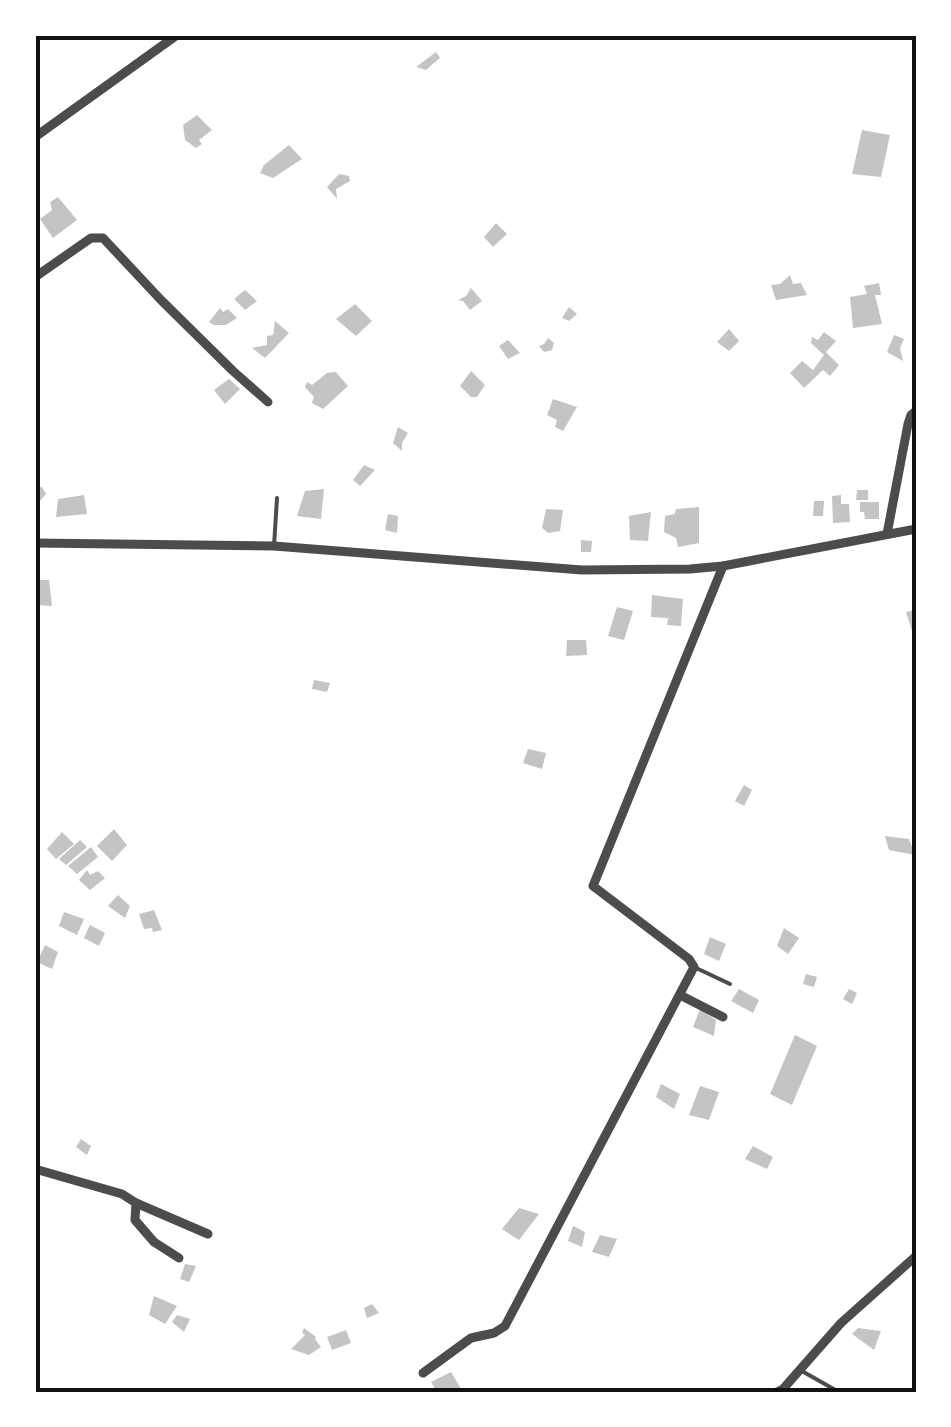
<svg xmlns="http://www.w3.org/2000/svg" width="951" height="1427" viewBox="0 0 951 1427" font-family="'Varela Round',sans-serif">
	<rect width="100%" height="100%" fill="#fff"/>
	<g fill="#c4c4c4">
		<polygon points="436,52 440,58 426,70 416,67"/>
		<polygon points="197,115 212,130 199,140 202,144 196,148 185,140 183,125"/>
		<polygon points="862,130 890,135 881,177 852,174"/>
		<polygon points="289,145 302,159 273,178 260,173 264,165"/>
		<polygon points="339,174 349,176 350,181 336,189 337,199 327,187"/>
		<polygon points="58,197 77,220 53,238 40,219 52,210 50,202"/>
		<polygon points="496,223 507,234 493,247 484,237"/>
		<polygon points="790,275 793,284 801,283 807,295 776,300 771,285 780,284"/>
		<polygon points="879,283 881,295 875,295 882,324 853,328 850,297 867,294 864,286"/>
		<polygon points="471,288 482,301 470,310 463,301 458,300 466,296"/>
		<polygon points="245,290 257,301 245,310 234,299"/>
		<polygon points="355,304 372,321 356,336 336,319"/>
		<polygon points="569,307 577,314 569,321 562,318"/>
		<polygon points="220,308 223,312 228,309 237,318 226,325 214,325 209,322"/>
		<polygon points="275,321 289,333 265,358 252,348 267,345 267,336 273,335"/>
		<polygon points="729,329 739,341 729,351 717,342"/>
		<polygon points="824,332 836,341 826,352 839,365 830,376 823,370 804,388 790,373 802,361 813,370 824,355 811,343 812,337 818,340"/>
		<polygon points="894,335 904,339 900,348 903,361 887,352"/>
		<polygon points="548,338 554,343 552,350 544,352 539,346 544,344"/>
		<polygon points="508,340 520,353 508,359 499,346"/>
		<polygon points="471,371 485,385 477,397 471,397 460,386"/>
		<polygon points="336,372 348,386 323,409 312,403 314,397 305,387 307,382 312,385 327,373"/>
		<polygon points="229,379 240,389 225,404 214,390"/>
		<polygon points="553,399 577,407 563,431 555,427 557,420 547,415"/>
		<polygon points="398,427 408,433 402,443 402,451 393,443"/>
		<polygon points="364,465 375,470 360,486 353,480"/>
		<polygon points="42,487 46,494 39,502 40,521 35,521 35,488"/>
		<polygon points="324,489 321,519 297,516 305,491"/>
		<polygon points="857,490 868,490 868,500 856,500"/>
		<polygon points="84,495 87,514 56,517 58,499"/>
		<polygon points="841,495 841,504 849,504 850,522 833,523 832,496"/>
		<polygon points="814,501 824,501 823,516 813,516"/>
		<polygon points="860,502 879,502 879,519 865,519 864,512 860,512"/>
		<polygon points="699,507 699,543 678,547 676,538 664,532 665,516 675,514 676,509"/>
		<polygon points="546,509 563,510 560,531 548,533 542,528"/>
		<polygon points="651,512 648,541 630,540 629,516"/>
		<polygon points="388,514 398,516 397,533 385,530"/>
		<polygon points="581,540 592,541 591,552 581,552"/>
		<polygon points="35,580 49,580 52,606 37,605"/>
		<polygon points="652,595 683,599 681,626 667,625 668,618 651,617"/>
		<polygon points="617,607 633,611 624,640 608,636"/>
		<polygon points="916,610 916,630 912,631 906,612"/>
		<polygon points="567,640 586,640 587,655 566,656"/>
		<polygon points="314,680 330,683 327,692 312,689"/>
		<polygon points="528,749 546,753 542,769 523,763"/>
		<polygon points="744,785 752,790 744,806 735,801"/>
		<polygon points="114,829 127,845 112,861 97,846"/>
		<polygon points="62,832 74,844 56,859 47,849"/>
		<polygon points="885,836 909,839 915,855 889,850"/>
		<polygon points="80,840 87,847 66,865 59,859"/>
		<polygon points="91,847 98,857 77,874 68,866"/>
		<polygon points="87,870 90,875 98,871 105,878 90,890 79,880"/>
		<polygon points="118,895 130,906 125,918 108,906"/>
		<polygon points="154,910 162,930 153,932 152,928 144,929 139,914"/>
		<polygon points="64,912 84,919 77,935 59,926"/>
		<polygon points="90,925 105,933 99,946 84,938"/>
		<polygon points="784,928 799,938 788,954 777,946"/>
		<polygon points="710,937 726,944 719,961 704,954"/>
		<polygon points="45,945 58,952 52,969 37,962"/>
		<polygon points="806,974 817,977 814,987 803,984"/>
		<polygon points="739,989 759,1000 753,1013 731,1001"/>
		<polygon points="849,989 857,993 852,1004 843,999"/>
		<polygon points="700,1009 716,1020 714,1036 693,1027"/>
		<polygon points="795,1035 817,1046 792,1105 770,1094"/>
		<polygon points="661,1084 680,1094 674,1109 656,1097"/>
		<polygon points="700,1086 719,1092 709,1120 689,1115"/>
		<polygon points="81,1139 91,1146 87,1155 76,1147"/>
		<polygon points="753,1146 773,1157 767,1169 745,1159"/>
		<polygon points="519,1208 539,1214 519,1240 502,1229"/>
		<polygon points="573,1226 585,1232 582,1247 568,1241"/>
		<polygon points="600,1235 617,1239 609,1257 592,1252"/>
		<polygon points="185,1264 196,1266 189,1282 180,1279"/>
		<polygon points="154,1296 177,1306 165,1324 149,1315"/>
		<polygon points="372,1304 379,1313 367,1318 364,1308"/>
		<polygon points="177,1315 190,1319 184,1332 172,1322"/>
		<polygon points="304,1328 316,1337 315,1339 321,1347 309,1355 291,1349 305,1335 302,1333"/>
		<polygon points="858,1328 881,1331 874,1350 852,1334"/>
		<polygon points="346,1330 351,1343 332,1350 327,1337"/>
		<polygon points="451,1372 463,1392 437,1392 431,1382"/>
	</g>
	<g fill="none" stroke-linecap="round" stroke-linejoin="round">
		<g stroke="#4c4c4c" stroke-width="4">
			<polyline points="274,546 277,498"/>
			<polyline points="694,967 730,984"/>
			<polyline points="800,1370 839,1392"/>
		</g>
		<g stroke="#4c4c4c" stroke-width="9">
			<polyline points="35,137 177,35"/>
			<polyline points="35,277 91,238 103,238 161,300 233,371 268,402"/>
			<polyline points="887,534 908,424 911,415 916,411"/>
			<polyline points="35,543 274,546 582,570 690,569 723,566 916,529"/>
			<polyline points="680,995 723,1017"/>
			<polyline points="35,1169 122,1194 136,1203 208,1234"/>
			<polyline points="136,1203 135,1220 154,1242 179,1258"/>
			<polyline points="423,1373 471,1338 494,1333 505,1326 694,967 689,959 593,886 723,566"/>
			<polyline points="777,1392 783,1389 841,1323 916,1256"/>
		</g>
	</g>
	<rect width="951" height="1427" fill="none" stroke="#ffffff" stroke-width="75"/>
	<rect x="38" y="38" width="876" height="1352" fill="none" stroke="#111" stroke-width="4"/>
</svg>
